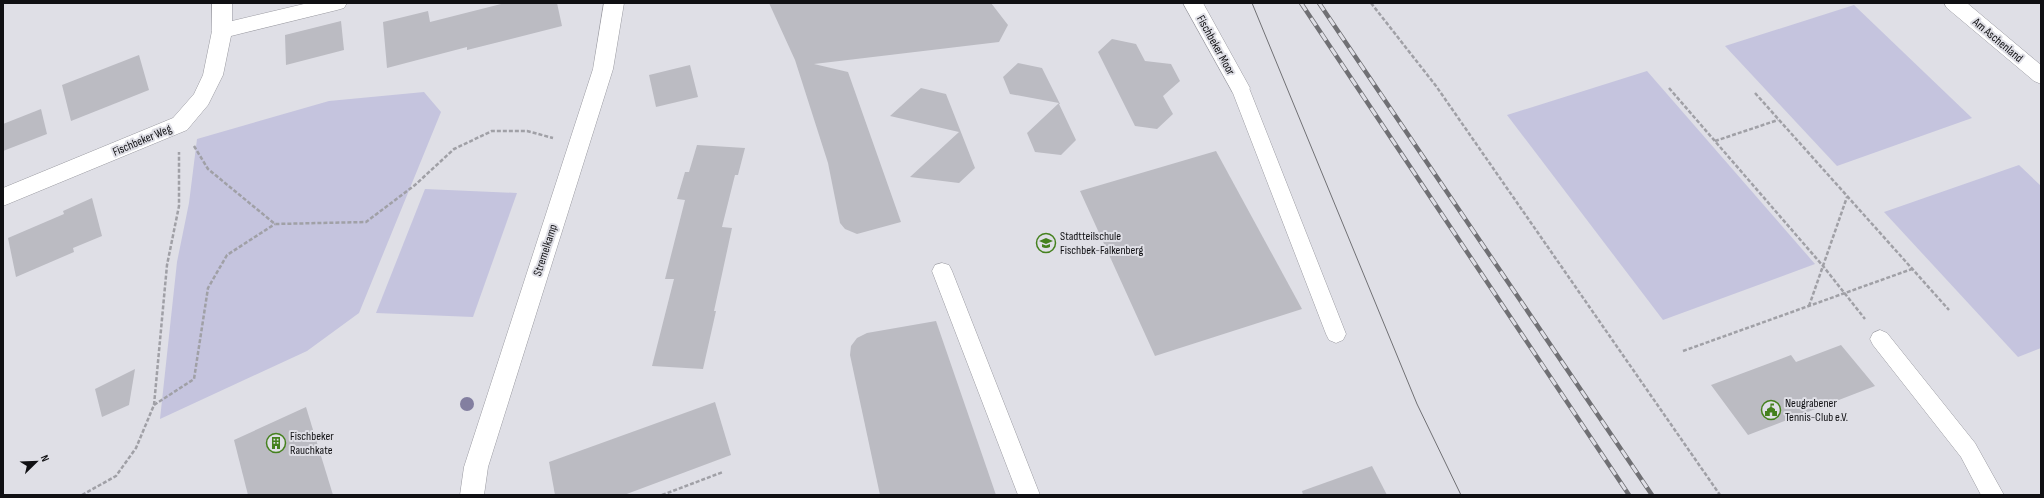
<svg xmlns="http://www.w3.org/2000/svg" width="2044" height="498" viewBox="0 0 2044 498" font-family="'Sofia Sans Condensed',sans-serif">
	<rect width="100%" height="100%" fill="#dfdfe6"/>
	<g fill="#c5c4de">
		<polygon points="1854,5 1972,118 1837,166 1725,46"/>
		<polygon points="1647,71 1815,264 1663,320 1507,115"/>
		<polygon points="424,92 441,112 359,313 307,351 160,419 177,262 189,203 197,139 329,101"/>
		<polygon points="2019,165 2041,186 2041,348 2018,357 1884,212"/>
		<polygon points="425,189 517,193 473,317 376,313"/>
	</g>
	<g fill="#bbbbc2">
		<polygon points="505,3 557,3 562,26 467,50 467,47 387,68 383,22 428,11 430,22"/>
		<polygon points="769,3 991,3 1008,25 999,42 814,64 848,72 901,222 857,234 845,229 840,223 828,163 795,60"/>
		<polygon points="341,21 344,50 286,65 285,35"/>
		<polygon points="1112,39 1136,44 1145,61 1171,64 1180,81 1163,96 1173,114 1157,129 1135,126 1098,52"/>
		<polygon points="139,55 149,90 71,121 62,85"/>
		<polygon points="1018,63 1042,68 1060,104 1059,104 1076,140 1061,155 1035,152 1027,133 1059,103 1010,94 1003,77"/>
		<polygon points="690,65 698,97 656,107 649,75"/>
		<polygon points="921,88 946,94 975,168 959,183 910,177 959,132 890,116"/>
		<polygon points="41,109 47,134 3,151 3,124"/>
		<polygon points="697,145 745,148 738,175 735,175 722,227 732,228 714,311 716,311 703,369 652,366 674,279 665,279 685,200 677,199 685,172 689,172"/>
		<polygon points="1216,151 1302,309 1155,356 1080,191"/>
		<polygon points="92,198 102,236 73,248 74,252 16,277 8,238 64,214 63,211"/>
		<polygon points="936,321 996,495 880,495 850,355 851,346 857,338 867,333"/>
		<polygon points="1841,345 1875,386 1748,435 1711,385 1791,355 1796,362"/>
		<polygon points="135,369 129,405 102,417 95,389"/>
		<polygon points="715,402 731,455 624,495 555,495 549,462"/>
		<polygon points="306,407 333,495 248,495 234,440"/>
		<polygon points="1372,466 1387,495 1303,495 1302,491"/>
	</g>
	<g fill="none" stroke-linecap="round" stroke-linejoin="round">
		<defs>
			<g id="service">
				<polygon points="1240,81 1246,83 1249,88 1346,334 1343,340 1336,343 1329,340 1326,334 1231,88 1234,83"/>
				<polygon points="942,263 949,265 952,271 1040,495 1018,495 932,271 935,265"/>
				<polygon points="1880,330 1887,333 1975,443 2004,495 1981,495 1961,457 1873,345 1870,339 1873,333"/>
			</g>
			<g id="minor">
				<polygon points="212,3 232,3 232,21 308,3 347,3 344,8 337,10 231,36 223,75 208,105 187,130 3,206 3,188 173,118 194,94 203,75 212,31"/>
				<polygon points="604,3 624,3 613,69 488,467 484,495 460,495 464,467 593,69"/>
				<polygon points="1183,3 1203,3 1250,88 1247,93 1240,96 1233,93"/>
				<polygon points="1944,3 1967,3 2041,65 2041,84 2034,81 1947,8"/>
			</g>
		</defs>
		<use href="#service" stroke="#9a9aa1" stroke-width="1"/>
		<use href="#minor" stroke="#9a9aa1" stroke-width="1"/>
		<g stroke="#a0a0a6" stroke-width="2.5" stroke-dasharray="4 2" stroke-linecap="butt">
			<polyline points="1371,3 1436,86 1720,495"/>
			<polyline points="1669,88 1823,266 1865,319"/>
			<polyline points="1755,93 1949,310"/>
			<polyline points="1715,141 1778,120"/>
			<polyline points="194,146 208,169 275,224 366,222 415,185 454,149 492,131 527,131 553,138"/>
			<polyline points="1809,306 1847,197"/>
			<polyline points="1683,351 1912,269"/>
			<polyline points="154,405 194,379 208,288 227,255 275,224"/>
			<polyline points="82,495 116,476 136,448 154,405 167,265 179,206 179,152"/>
			<polyline points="662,495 723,472"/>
		</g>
		<use href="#service" fill="#fff" fill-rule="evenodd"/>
		<use href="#minor" fill="#fff" fill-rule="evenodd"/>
		<polyline stroke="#707074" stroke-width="1" points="1252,3 1417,404 1461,495"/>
		<defs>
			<g id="rail">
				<polyline points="1301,3 1629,495"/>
				<polyline points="1319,3 1652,495"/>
			</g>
		</defs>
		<use href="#rail" stroke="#707074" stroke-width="4.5"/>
		<use href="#rail" stroke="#dfdfe6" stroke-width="3" stroke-dasharray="9" stroke-linecap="butt"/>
	</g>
	<circle fill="#837fa0" cx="467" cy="404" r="7"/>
	<defs>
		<symbol id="school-ring" viewBox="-11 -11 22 22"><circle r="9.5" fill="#dfdfe6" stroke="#45811e" stroke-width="1.5"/><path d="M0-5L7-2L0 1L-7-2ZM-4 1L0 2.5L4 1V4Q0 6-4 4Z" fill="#45811e"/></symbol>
		<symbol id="civic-ring" viewBox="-11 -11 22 22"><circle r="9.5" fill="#dfdfe6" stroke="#45811e" stroke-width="1.5"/><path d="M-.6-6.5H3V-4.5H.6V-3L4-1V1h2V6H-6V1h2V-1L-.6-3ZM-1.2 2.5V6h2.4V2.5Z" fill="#45811e"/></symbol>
		<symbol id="building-ring" viewBox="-11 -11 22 22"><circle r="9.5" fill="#dfdfe6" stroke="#45811e" stroke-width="1.5"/><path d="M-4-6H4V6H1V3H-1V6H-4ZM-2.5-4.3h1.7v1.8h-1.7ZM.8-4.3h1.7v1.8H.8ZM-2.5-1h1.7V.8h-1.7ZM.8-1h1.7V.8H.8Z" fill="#45811e"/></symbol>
	</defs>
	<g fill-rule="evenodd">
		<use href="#school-ring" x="1035" y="232" width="22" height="22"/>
		<use href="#civic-ring" x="1760" y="399" width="22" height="22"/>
		<use href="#building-ring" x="265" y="432" width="22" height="22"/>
	</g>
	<g text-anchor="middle" stroke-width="4" stroke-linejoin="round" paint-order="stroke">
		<g font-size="12" fill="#101013" stroke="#dfdfe6">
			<text transform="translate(1998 40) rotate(40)" y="4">Am Aschenland</text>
			<text transform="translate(1216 45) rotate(61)" y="4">Fischbeker Moor</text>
			<text transform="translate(142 140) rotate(-23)" y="4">Fischbeker Weg</text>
			<text transform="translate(545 250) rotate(-72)" y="4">Stremelkamp</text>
		</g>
		<g font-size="12" fill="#101013" stroke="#dfdfe6" text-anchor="start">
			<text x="1060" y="240">Stadtteilschule<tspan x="1060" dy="14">Fischbek-Falkenberg</tspan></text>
			<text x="1785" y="407">Neugrabener<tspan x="1785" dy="14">Tennis-Club e.V.</tspan></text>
			<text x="290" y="440">Fischbeker<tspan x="290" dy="14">Rauchkate</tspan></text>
		</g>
	</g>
	<rect width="2044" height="498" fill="none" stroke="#101013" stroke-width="8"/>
	<g transform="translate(36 462) rotate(67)" stroke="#dfdfe6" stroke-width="3" paint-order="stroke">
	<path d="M0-3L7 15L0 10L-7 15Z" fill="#101013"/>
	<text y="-6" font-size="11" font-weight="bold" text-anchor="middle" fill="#101013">N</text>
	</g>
</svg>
